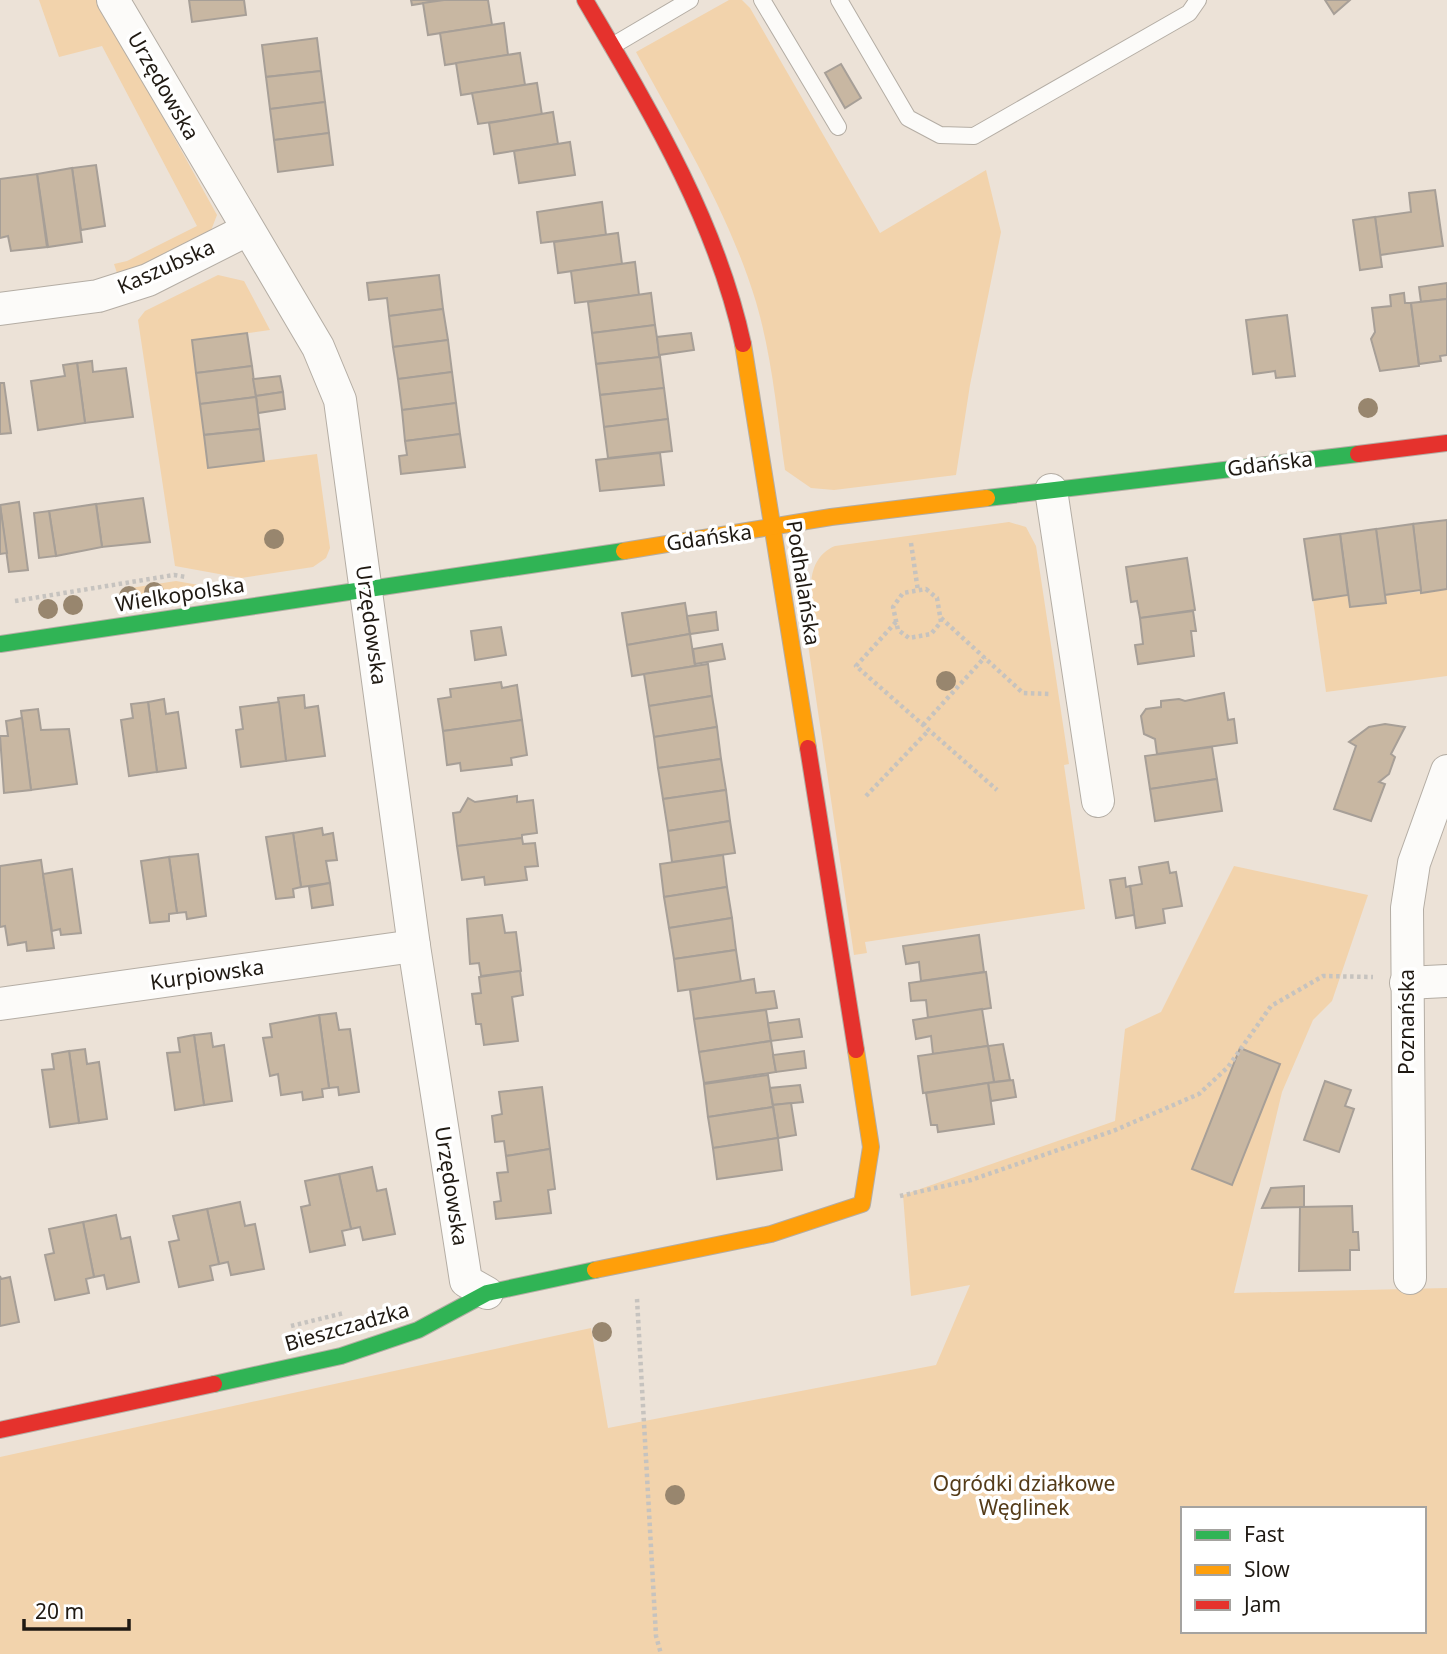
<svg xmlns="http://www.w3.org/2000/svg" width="1447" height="1654" viewBox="0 0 1447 1654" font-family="'Noto Sans',sans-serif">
	<rect width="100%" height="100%" fill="#ece2d7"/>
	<g fill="#f2d3ac" fill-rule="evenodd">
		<polygon points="39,0 98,0 217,215 210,233 119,279 114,264 127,261 197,226 102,46 59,57"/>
		<path d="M729,0H742L750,8L880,233L986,170L1001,232L970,385L956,475L834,490L811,488L785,470C777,414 772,356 756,302C729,213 680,133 636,52Z"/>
		<polygon points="218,275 244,281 270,330 192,341 208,468 317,454 330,548 326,558 313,567 241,578 175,566 138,320 145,311"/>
		<path d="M1009,522L1026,527L1036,546L1069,764L1064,765L1085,909L865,942L867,953L854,955L801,597L812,595C809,575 815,554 835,546Z"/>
		<polygon points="176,581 233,591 126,605 124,589"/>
		<polygon points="1447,589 1447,676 1326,692 1313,600 1348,595 1351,607 1385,603 1384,595"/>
		<path d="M1234,866L1368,895L1332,1001L1313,1020L1282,1092L1234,1293L1447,1288V1654H0V1457L591,1328L608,1428L936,1365L970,1285L911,1296L903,1195L1115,1121L1125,1029L1161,1012ZM1183,1509H1424V1631H1183Z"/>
	</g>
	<g fill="#c8b7a2" stroke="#a79f97" stroke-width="2">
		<polygon points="189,0 244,0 246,15 192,22"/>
		<polygon points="411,0 444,0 412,5"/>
		<polygon points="444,0 488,0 492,25 428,35 423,3"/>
		<polygon points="1325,0 1350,0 1334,14"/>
		<polygon points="504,23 508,55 445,65 440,33"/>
		<polygon points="317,38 321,71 266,77 262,45"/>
		<polygon points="520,53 525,85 461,95 456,63"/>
		<polygon points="841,64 861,98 845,108 825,73"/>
		<polygon points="321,71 325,102 270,109 266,77"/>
		<polygon points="537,83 542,115 478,124 472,93"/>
		<polygon points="325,102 329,133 274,140 270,109"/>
		<polygon points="553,112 558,144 494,154 489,123"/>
		<polygon points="329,133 333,165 278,172 274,140"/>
		<polygon points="570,142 575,175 519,183 514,151"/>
		<polygon points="96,165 105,226 81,230 72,168"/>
		<polygon points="72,168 82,242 48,247 37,174"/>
		<polygon points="37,174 47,247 11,251 8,236 0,238 0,179"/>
		<polygon points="1435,190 1443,246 1380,255 1375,217 1411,212 1409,193"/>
		<polygon points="602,202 606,235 541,243 537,212"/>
		<polygon points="1375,217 1382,267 1360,270 1353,220"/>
		<polygon points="618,233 622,264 558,273 554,242"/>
		<polygon points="635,262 639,295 575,303 571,271"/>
		<polygon points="439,275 443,309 389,316 387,298 369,300 367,283"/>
		<polygon points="1447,283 1447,299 1421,302 1419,287"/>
		<polygon points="651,293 655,325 592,333 588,302"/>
		<polygon points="1404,293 1405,303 1411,303 1419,366 1380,371 1371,339 1375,332 1372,308 1391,306 1390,295"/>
		<polygon points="1447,299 1447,355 1440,356 1441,361 1419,364 1411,303"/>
		<polygon points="443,309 448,340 393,347 389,316"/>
		<polygon points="1287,315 1295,376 1276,378 1275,371 1253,374 1246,320"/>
		<polygon points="655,325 660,357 596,364 592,333"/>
		<polygon points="247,333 252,366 196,373 192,340"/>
		<polygon points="691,333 694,350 659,355 657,337"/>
		<polygon points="448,340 452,372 398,379 393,347"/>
		<polygon points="660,357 664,388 600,395 596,364"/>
		<polygon points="92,361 93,372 126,368 133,417 85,423 77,363"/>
		<polygon points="77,363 85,423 38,430 31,381 65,376 63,365"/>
		<polygon points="252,366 256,397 200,404 196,373"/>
		<polygon points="452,372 456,403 402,410 398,379"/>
		<polygon points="280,376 283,392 256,396 253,379"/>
		<polygon points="0,383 4,383 11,433 0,434"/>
		<polygon points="664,388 668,419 604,427 600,395"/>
		<polygon points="283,392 285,409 258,413 256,396"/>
		<polygon points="256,397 260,429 204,435 200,404"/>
		<polygon points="456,403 460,434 405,441 402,410"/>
		<polygon points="668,419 672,451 608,458 604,427"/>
		<polygon points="260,429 264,461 208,468 204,435"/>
		<polygon points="460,434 465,467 401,474 399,456 407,455 405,441"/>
		<polygon points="660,453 664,485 600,491 596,460"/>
		<polygon points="143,498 150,542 102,547 96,504"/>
		<polygon points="19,502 28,570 9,572 0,505"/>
		<polygon points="96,504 102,547 56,556 49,511"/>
		<polygon points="0,505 7,553 0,554"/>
		<polygon points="49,511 56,556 39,558 34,513"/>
		<polygon points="1447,520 1447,589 1421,593 1413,524"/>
		<polygon points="1413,524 1421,590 1384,595 1376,529"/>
		<polygon points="1376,529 1386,603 1350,607 1340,534"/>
		<polygon points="1340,534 1348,595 1313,600 1304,539"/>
		<polygon points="1187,558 1195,610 1140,618 1137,601 1131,602 1126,567"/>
		<polygon points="685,603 690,634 627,645 622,613"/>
		<polygon points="1193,611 1196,631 1191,631 1194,656 1138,664 1135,645 1143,644 1140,618"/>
		<polygon points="716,612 718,630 690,634 687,616"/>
		<polygon points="501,627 506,655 475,660 471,631"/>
		<polygon points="690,634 695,666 632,676 627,645"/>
		<polygon points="722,644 725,659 695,664 693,649"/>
		<polygon points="708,664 712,696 649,706 644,674"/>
		<polygon points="501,682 502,688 517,685 522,720 443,731 438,699 451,697 450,689"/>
		<polygon points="1224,693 1228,720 1234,719 1237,743 1157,754 1155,739 1144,734 1141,716 1146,709 1161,707 1161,701 1179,699 1185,701"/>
		<polygon points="304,695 305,708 318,706 325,756 286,761 278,698"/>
		<polygon points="712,696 717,727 654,737 649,706"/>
		<polygon points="164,699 166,714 178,712 186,768 157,772 148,702"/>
		<polygon points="148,702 157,772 129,776 121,720 133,718 131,704"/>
		<polygon points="279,702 286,761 241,767 236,730 243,729 240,707"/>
		<polygon points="38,709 41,730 69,729 77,784 31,790 21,711"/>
		<polygon points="22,718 31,790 4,793 0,736 8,736 6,721"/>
		<polygon points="522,720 527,755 511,758 512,765 461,771 460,763 447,765 443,731"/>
		<polygon points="1385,724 1405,727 1391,754 1395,757 1389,774 1379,782 1385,784 1371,821 1334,809 1356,746 1349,742 1369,727"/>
		<polygon points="717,727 721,759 658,768 654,737"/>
		<polygon points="1212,747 1217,779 1150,789 1145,756"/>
		<polygon points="721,759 726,790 663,799 658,768"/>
		<polygon points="1217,779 1222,811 1155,821 1150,789"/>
		<polygon points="726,790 730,821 668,831 663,799"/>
		<polygon points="517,796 517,802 533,800 537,833 522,835 522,838 457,846 453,813 460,812 468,798 475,802"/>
		<polygon points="730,821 735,853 672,862 668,831"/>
		<polygon points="322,828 323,835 333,833 337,860 326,861 330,883 301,887 293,833"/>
		<polygon points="293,833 301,887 293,889 294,897 276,899 266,837"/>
		<polygon points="522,838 523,844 535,843 538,866 525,867 527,880 485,885 484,877 462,880 457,846"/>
		<polygon points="198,854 206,916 187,919 186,912 177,913 169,857"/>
		<polygon points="723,855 727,887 664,897 660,864"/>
		<polygon points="169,857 177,913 169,914 169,921 150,923 141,861"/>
		<polygon points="41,860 54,948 27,951 26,942 8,945 5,926 0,927 0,866"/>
		<polygon points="1168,862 1170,873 1176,872 1182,906 1163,909 1165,923 1136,928 1130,886 1142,884 1139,867"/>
		<polygon points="72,869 81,933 61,935 60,929 52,931 43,874"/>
		<polygon points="1125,878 1126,887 1130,886 1134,915 1116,918 1110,880"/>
		<polygon points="330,883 333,905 312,908 309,887"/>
		<polygon points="727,887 732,918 669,928 664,897"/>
		<polygon points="502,915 505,933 516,932 521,971 481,976 479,963 470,964 467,919"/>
		<polygon points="732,918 736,950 674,959 669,928"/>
		<polygon points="979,935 984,972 921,981 919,962 906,964 903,946"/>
		<polygon points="736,950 741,982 678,991 674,959"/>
		<polygon points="520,971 523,995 512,997 518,1041 484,1045 481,1024 476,1024 472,994 481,993 479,977"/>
		<polygon points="986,972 991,1008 928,1018 926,1000 911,1001 909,983"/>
		<polygon points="754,979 756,993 774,991 777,1008 694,1019 690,990"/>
		<polygon points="982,1009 988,1046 933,1054 931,1036 916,1039 913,1020"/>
		<polygon points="766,1010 771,1041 699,1052 694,1019"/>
		<polygon points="336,1013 339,1030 350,1029 359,1092 339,1095 338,1087 329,1088 319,1015"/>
		<polygon points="319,1015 329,1088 322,1089 323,1097 303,1100 302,1092 281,1095 278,1074 270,1076 263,1038 272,1037 270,1024"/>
		<polygon points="799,1019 802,1037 771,1041 768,1023"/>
		<polygon points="211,1033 213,1047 224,1045 232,1101 204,1105 194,1035"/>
		<polygon points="194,1035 204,1105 175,1110 167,1053 180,1052 178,1038"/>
		<polygon points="771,1041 776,1072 704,1083 699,1052"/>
		<polygon points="1003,1044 1010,1080 994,1082 988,1046"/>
		<polygon points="988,1046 994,1082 923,1093 918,1056"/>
		<polygon points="1240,1048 1280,1064 1232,1185 1192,1169"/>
		<polygon points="85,1049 87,1064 99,1062 107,1119 79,1123 69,1051"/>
		<polygon points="69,1051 79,1123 50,1127 42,1070 54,1069 52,1054"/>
		<polygon points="804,1051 806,1068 776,1072 773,1055"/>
		<polygon points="768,1075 773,1107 708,1117 704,1084"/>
		<polygon points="1013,1080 1016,1097 991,1101 988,1083"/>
		<polygon points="1325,1081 1351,1090 1345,1106 1354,1109 1339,1152 1304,1140"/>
		<polygon points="988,1083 994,1124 938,1132 937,1125 931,1125 926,1093"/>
		<polygon points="800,1085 803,1102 773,1105 770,1088"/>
		<polygon points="542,1087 550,1149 506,1156 504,1141 495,1142 492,1116 502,1114 499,1092"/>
		<polygon points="791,1103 796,1135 778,1138 773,1105"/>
		<polygon points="773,1107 778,1138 713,1148 708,1117"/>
		<polygon points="778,1138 782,1170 717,1179 713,1148"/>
		<polygon points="550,1149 555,1189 548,1190 551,1213 496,1219 494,1202 501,1201 497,1173 508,1172 506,1156"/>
		<polygon points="372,1167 377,1191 386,1189 395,1234 363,1240 360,1227 351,1229 339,1174"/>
		<polygon points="339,1174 351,1229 342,1231 345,1245 310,1252 301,1207 310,1205 305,1181"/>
		<polygon points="1304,1186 1304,1207 1262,1208 1271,1188"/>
		<polygon points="240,1202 245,1226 255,1224 264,1269 231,1275 228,1262 219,1264 207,1209"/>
		<polygon points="1352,1206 1353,1232 1358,1232 1359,1250 1350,1250 1350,1270 1299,1271 1300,1207"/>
		<polygon points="207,1209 219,1264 210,1266 213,1280 179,1287 169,1242 179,1240 173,1216"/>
		<polygon points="116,1215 121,1239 130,1237 139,1282 107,1289 104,1275 94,1277 83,1222"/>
		<polygon points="83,1222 94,1277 86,1279 89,1293 55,1300 45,1255 54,1253 49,1229"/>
		<polygon points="0,1276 1,1279 10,1277 19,1322 0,1326"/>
	</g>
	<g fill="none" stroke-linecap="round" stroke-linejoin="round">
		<defs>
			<g id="lane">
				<polyline points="762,0 838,127"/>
				<polyline points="839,0 908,118 940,135 974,136 1189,13 1198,0"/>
				<polyline points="612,46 690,0"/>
			</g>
			<g id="street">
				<polyline points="113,0 318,347 340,400 414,946 466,1281 487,1293"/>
				<polyline points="0,309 98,296 148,280 247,230"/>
				<polyline points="1051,490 1098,801"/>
				<polyline points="1406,983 1447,981"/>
				<polyline points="0,1004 414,946"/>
				<polyline points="1410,1278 1407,908 1414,863 1447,771"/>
			</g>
			<g id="fast">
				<polyline points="987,498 1358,454"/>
				<polyline points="0,644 624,551"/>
				<polyline points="214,1384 341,1356 418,1330 487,1293 595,1270"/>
			</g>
			<g id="slow">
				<polyline points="743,344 808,748"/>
				<polyline points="624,551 831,517 987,498"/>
				<polyline points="595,1270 771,1234 862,1204 871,1147 856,1050"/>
			</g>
			<g id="jam">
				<path d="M585,0C649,109 716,219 743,344"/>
				<polyline points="1358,454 1447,443"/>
				<polyline points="808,748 856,1050"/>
				<polyline points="0,1430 214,1384"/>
			</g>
		</defs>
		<use href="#lane" stroke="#b4ada4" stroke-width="18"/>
		<use href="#street" stroke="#b4ada4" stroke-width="34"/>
		<use href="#fast" stroke="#b4ada4" stroke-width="18"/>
		<use href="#slow" stroke="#b4ada4" stroke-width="18"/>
		<use href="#jam" stroke="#b4ada4" stroke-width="18"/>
		<g stroke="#c6c3bf" stroke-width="4.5" stroke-dasharray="3.5 3.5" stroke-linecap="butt">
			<polyline points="911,543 918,591"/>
			<polygon points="926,589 937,598 941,622 931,634 909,638 898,630 893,607 903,593"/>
			<polyline points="15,601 174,575 186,577"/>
			<polyline points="941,618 1023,693 1050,694"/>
			<polyline points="896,622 856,666 997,790"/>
			<polyline points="923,725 985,657"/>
			<polyline points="866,796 929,730"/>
			<polyline points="900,1196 971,1180 1113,1131 1199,1094 1228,1067 1271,1006 1323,976 1373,977"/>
			<polyline points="637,1299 656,1636 661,1654"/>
			<polyline points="291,1326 344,1313"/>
		</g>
		<use href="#lane" stroke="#fcfbf9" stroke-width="16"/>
		<use href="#street" stroke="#fcfbf9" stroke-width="32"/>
		<use href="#fast" stroke="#30b455" stroke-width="16"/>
		<use href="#slow" stroke="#ff9f0a" stroke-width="16"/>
		<use href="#jam" stroke="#e5322d" stroke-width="16"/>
	</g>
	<g fill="#98866e">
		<circle cx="1368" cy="408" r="10"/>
		<circle cx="274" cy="539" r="10"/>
		<circle cx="154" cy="592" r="10"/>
		<circle cx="129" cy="596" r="10"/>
		<circle cx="73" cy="605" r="10"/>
		<circle cx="48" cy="609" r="10"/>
		<circle cx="946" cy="681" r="10"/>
		<circle cx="602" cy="1332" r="10"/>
		<circle cx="675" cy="1495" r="10"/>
	</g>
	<g text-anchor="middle" stroke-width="7" stroke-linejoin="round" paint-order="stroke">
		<g font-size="21" fill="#1f1912" stroke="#fff">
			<text transform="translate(163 86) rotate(60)" y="7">Urzędowska</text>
			<text transform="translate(166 267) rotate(-24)" y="7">Kaszubska</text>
			<text transform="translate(1270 464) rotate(-7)" y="7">Gdańska</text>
			<text transform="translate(709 538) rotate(-8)" y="7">Gdańska</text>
			<text transform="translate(803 583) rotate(81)" y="7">Podhalańska</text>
			<text transform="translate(180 595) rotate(-9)" y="7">Wielkopolska</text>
			<text transform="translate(371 625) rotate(82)" y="7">Urzędowska</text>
			<text transform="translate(207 975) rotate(-8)" y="7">Kurpiowska</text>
			<text transform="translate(1407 1022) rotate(-90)" y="7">Poznańska</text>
			<text transform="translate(451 1186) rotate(81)" y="7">Urzędowska</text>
			<text transform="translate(347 1327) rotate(-16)" y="7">Bieszczadzka</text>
		</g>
		<g font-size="21" fill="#543b18" stroke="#fff">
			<text x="1024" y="1491">Ogródki działkowe<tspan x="1024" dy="24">Węglinek</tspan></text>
		</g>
	</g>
	<rect x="1181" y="1507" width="245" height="126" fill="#ffffff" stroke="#a5a3a0" stroke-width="2"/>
	<rect x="1195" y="1530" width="35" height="10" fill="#30b455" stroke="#a5a3a0" stroke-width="2"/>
	<text x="1244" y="1542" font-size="21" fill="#1f1912">Fast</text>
	<rect x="1195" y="1565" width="35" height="10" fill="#ff9f0a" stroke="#a5a3a0" stroke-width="2"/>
	<text x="1244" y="1577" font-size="21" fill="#1f1912">Slow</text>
	<rect x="1195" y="1600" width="35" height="10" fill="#e5322d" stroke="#a5a3a0" stroke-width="2"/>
	<text x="1244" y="1612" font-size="21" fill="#1f1912">Jam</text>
	<path d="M24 1619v10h105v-10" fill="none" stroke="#1f1912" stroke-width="3.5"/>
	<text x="35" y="1619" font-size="21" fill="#1f1912" stroke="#ffffff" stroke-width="5" paint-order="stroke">20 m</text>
</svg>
